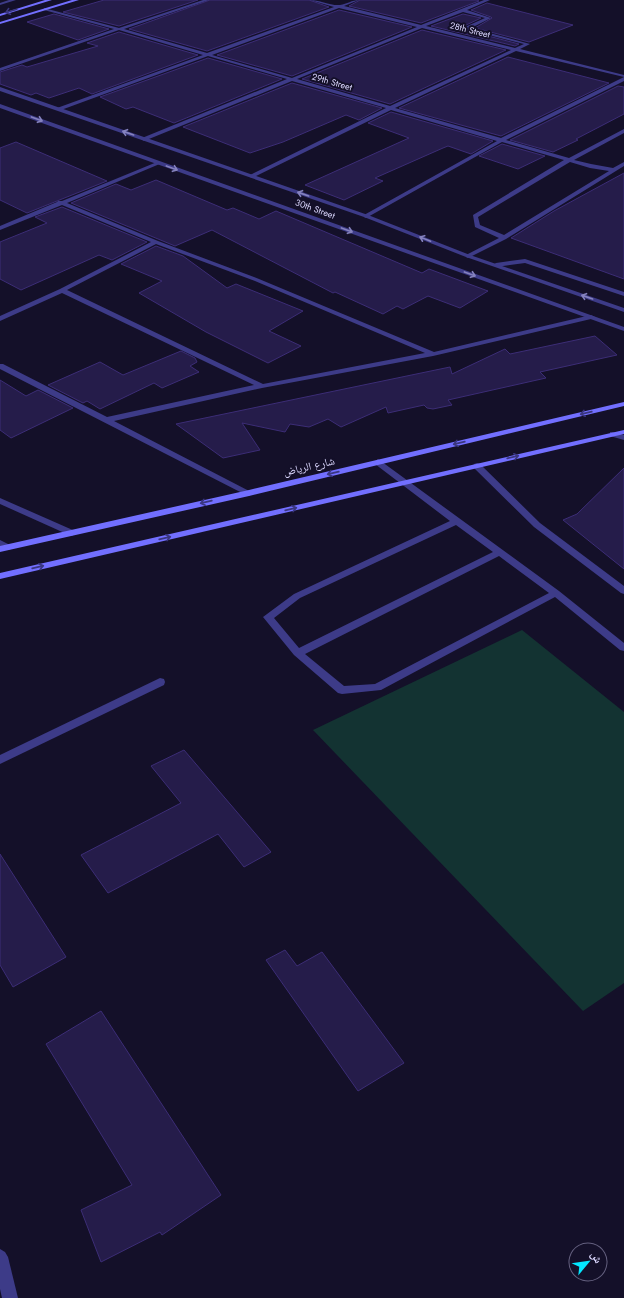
<svg xmlns="http://www.w3.org/2000/svg" width="624" height="1298" viewBox="0 0 624 1298" font-family="Jost,'Noto Naskh Arabic',sans-serif">
	<rect width="100%" height="100%" fill="#141029"/>
	<polygon fill="#133332" points="522,630 624,712 624,983 583,1011 313,730"/>
	<g fill="#251c4a" stroke="#3c2d76">
		<polygon points="104,0 198,0 119,26 63,12"/>
		<polygon points="210,0 309,0 329,7 207,51 129,29"/>
		<polygon points="360,0 477,0 479,1 421,23 349,6"/>
		<polygon points="487,3 573,25 529,42 475,28 492,18 491,17 471,10"/>
		<polygon points="339,10 412,27 292,76 217,55"/>
		<polygon points="54,14 109,29 78,40 27,22"/>
		<polygon points="463,14 481,18 464,26 465,30 519,44 515,46 431,26"/>
		<polygon points="422,30 506,50 390,104 302,79"/>
		<polygon points="119,32 198,55 92,94 79,88 49,98 36,93 31,95 0,84 0,72 22,65 27,67 98,46 87,43"/>
		<polygon points="508,57 609,83 501,136 399,108"/>
		<polygon points="208,58 282,79 174,123 133,107 126,109 100,97"/>
		<polygon points="292,83 382,108 359,120 346,115 283,142 250,153 183,127"/>
		<polygon points="618,86 624,87 624,114 576,139 578,140 553,152 510,140"/>
		<polygon points="391,112 493,141 471,154 448,146 443,148 375,178 383,181 344,200 305,185 409,138 368,123"/>
		<polygon points="16,142 107,181 27,213 0,200 0,148"/>
		<polygon points="502,144 545,156 518,169 479,156"/>
		<polygon points="624,173 624,279 511,238 554,211"/>
		<polygon points="156,180 227,210 233,208 259,219 276,211 422,273 429,269 488,291 460,308 428,296 403,309 397,306 383,314 335,292 333,293 212,230 175,246 71,203 116,184 131,190"/>
		<polygon points="62,207 147,242 112,260 99,255 21,290 0,279 0,242 47,223 35,217"/>
		<polygon points="156,246 183,256 227,288 236,284 303,311 269,331 301,346 268,363 206,332 139,293 162,281 121,264"/>
		<polygon points="595,336 617,355 540,372 546,378 448,400 452,405 433,409 427,408 424,405 388,413 386,407 341,427 328,419 309,427 290,424 285,432 242,423 260,450 223,458 176,424 450,367 452,374 505,349 510,354"/>
		<polygon points="181,351 195,358 197,362 190,366 199,372 162,388 154,383 100,409 87,401 83,403 48,385 100,362 123,375"/>
		<polygon points="0,380 26,396 38,390 73,408 11,438 0,430"/>
		<polygon points="624,468 624,569 563,520 577,514"/>
		<polygon points="184,750 271,852 244,867 218,834 108,893 81,855 181,803 151,766"/>
		<polygon points="0,854 66,957 13,987 0,965"/>
		<polygon points="285,950 297,966 322,952 404,1063 358,1091 266,960"/>
		<polygon points="101,1011 221,1195 162,1235 160,1232 101,1262 81,1210 132,1185 46,1044"/>
	</g>
	<g fill="none" stroke-linecap="round" stroke-linejoin="round">
		<g fill="#3d3b88" fill-rule="evenodd">
			<polygon points="9,0 16,0 0,5 0,3"/>
			<polygon points="610,432 613,432 624,435 624,440 610,436"/>
		</g>
		<g fill="#3d3b88" fill-rule="evenodd">
			<path d="M203,0H209L124,29L207,53L334,7L310,0C319,0 331,6 340,5C347,4 352,0 359,0L344,6L421,25L484,0H490L467,10L491,18L471,28L530,44L520,49L624,75V81L506,140L569,158L624,129V133L574,160L591,164L613,168L624,162V166L506,239L468,258L466,257V255L499,238L475,227L473,215L564,160L502,142L366,218L364,217V215L497,141L391,110L252,178L250,177V175L386,108L292,81L144,141L141,139L142,138L287,79L208,56L61,110H57V108L203,55L119,30L0,71V68L114,29L44,10V8L119,28ZM339,8L417,27L292,78L212,55ZM463,12L485,18L465,27V29L524,44L515,48L426,26ZM422,28L511,50L390,106L297,79ZM516,51L624,77L501,138L395,108ZM570,162L590,168L609,171L504,235L480,225L478,217Z"/>
			<path d="M157,162L162,163L67,203L158,241L259,279L434,352L591,315L595,317L591,319L433,356L262,388L114,421L253,493L249,496L246,495L0,369V364H3L107,417L254,385L62,293L0,321V316L60,289L151,242L62,205L0,230V226L57,202L58,201H62ZM156,244L255,281L425,353L263,384L67,290Z"/>
			<polygon points="525,259 624,292 624,296 525,263 496,267 493,265 496,263"/>
			<path d="M378,459L559,591L624,643V651L620,650L555,597L381,690L342,694L338,693L294,655L263,617L294,594L450,521L375,464L374,462ZM456,525L493,552L299,648L274,618L300,598ZM499,556L549,593L375,684L344,686L305,654Z"/>
			<polygon points="477,463 480,464 540,523 624,586 624,594 621,593 534,527 474,468 473,466 474,464"/>
			<polygon points="0,498 75,531 76,533 72,536 69,535 0,504"/>
			<polygon points="0,540 14,547 9,550 0,546"/>
			<polygon points="160,678 164,679 165,682 164,685 0,764 0,755"/>
			<polygon points="0,1249 5,1252 8,1257 18,1298 2,1298 0,1289"/>
		</g>
		<g fill="#3d3b88" fill-rule="evenodd">
			<polygon points="0,87 368,215 470,255 624,308 624,312 466,257 364,217 0,91"/>
			<polygon points="0,104 624,327 624,331 0,108"/>
		</g>
		<g fill="#726fff" fill-rule="evenodd">
			<polygon points="45,0 52,0 0,16 0,14"/>
			<polygon points="72,0 79,0 0,24 0,22"/>
			<polygon points="624,402 624,406 249,496 0,552 0,546 249,490"/>
			<polygon points="624,430 624,434 0,579 0,573"/>
		</g>
	</g>
	<defs><path id="oneway-shaft" d="M-6 0H5M1.5-3L5.5 0L1.5 3" fill="none" stroke-width="1.6" stroke-linecap="round" stroke-linejoin="round"/></defs>
	<g stroke="#3a367f">
		<use href="#oneway-shaft" transform="translate(11 11) rotate(163)"/>
		<use href="#oneway-shaft" transform="translate(586 413) rotate(167)"/>
		<use href="#oneway-shaft" transform="translate(459 443) rotate(167)"/>
		<use href="#oneway-shaft" transform="translate(513 457) rotate(-13)"/>
		<use href="#oneway-shaft" transform="translate(333 473) rotate(167)"/>
		<use href="#oneway-shaft" transform="translate(206 502) rotate(167)"/>
		<use href="#oneway-shaft" transform="translate(291 509) rotate(-13)"/>
		<use href="#oneway-shaft" transform="translate(165 538) rotate(-13)"/>
		<use href="#oneway-shaft" transform="translate(38 567) rotate(-13)"/>
	</g>
	<g stroke="#8582be">
		<use href="#oneway-shaft" transform="translate(37 119) rotate(20)"/>
		<use href="#oneway-shaft" transform="translate(128 133) rotate(-161)"/>
		<use href="#oneway-shaft" transform="translate(172 168) rotate(20)"/>
		<use href="#oneway-shaft" transform="translate(303 194) rotate(-161)"/>
		<use href="#oneway-shaft" transform="translate(347 230) rotate(20)"/>
		<use href="#oneway-shaft" transform="translate(425 239) rotate(-158)"/>
		<use href="#oneway-shaft" transform="translate(470 274) rotate(20)"/>
		<use href="#oneway-shaft" transform="translate(587 297) rotate(-161)"/>
	</g>
	<g text-anchor="middle" stroke-width="4" stroke-linejoin="round" paint-order="stroke">
		<g font-size="9" fill="#dcd8ff" stroke="#141029">
			<text transform="translate(470 30) rotate(14)" y="3">28th Street</text>
			<text transform="translate(332 82) rotate(16)" y="3">29th Street</text>
			<text transform="translate(315 209) rotate(20)" y="3">30th Street</text>
		</g>
		<g font-size="11" fill="#dcd8ff" stroke="#141029">
			<text transform="translate(309 466) rotate(-13)" y="4">شارع الرياض</text>
		</g>
	</g>
	<g transform="translate(588 1262) rotate(61)"><circle r="19" fill="#141029" stroke="#64607f"/>
	<path d="M0-3L7 15L0 10L-7 15Z" fill="#04e6ff"/>
	<text y="-6" font-size="11" font-weight="bold" text-anchor="middle" fill="#dcd8ff">ش</text>
	</g>
</svg>
